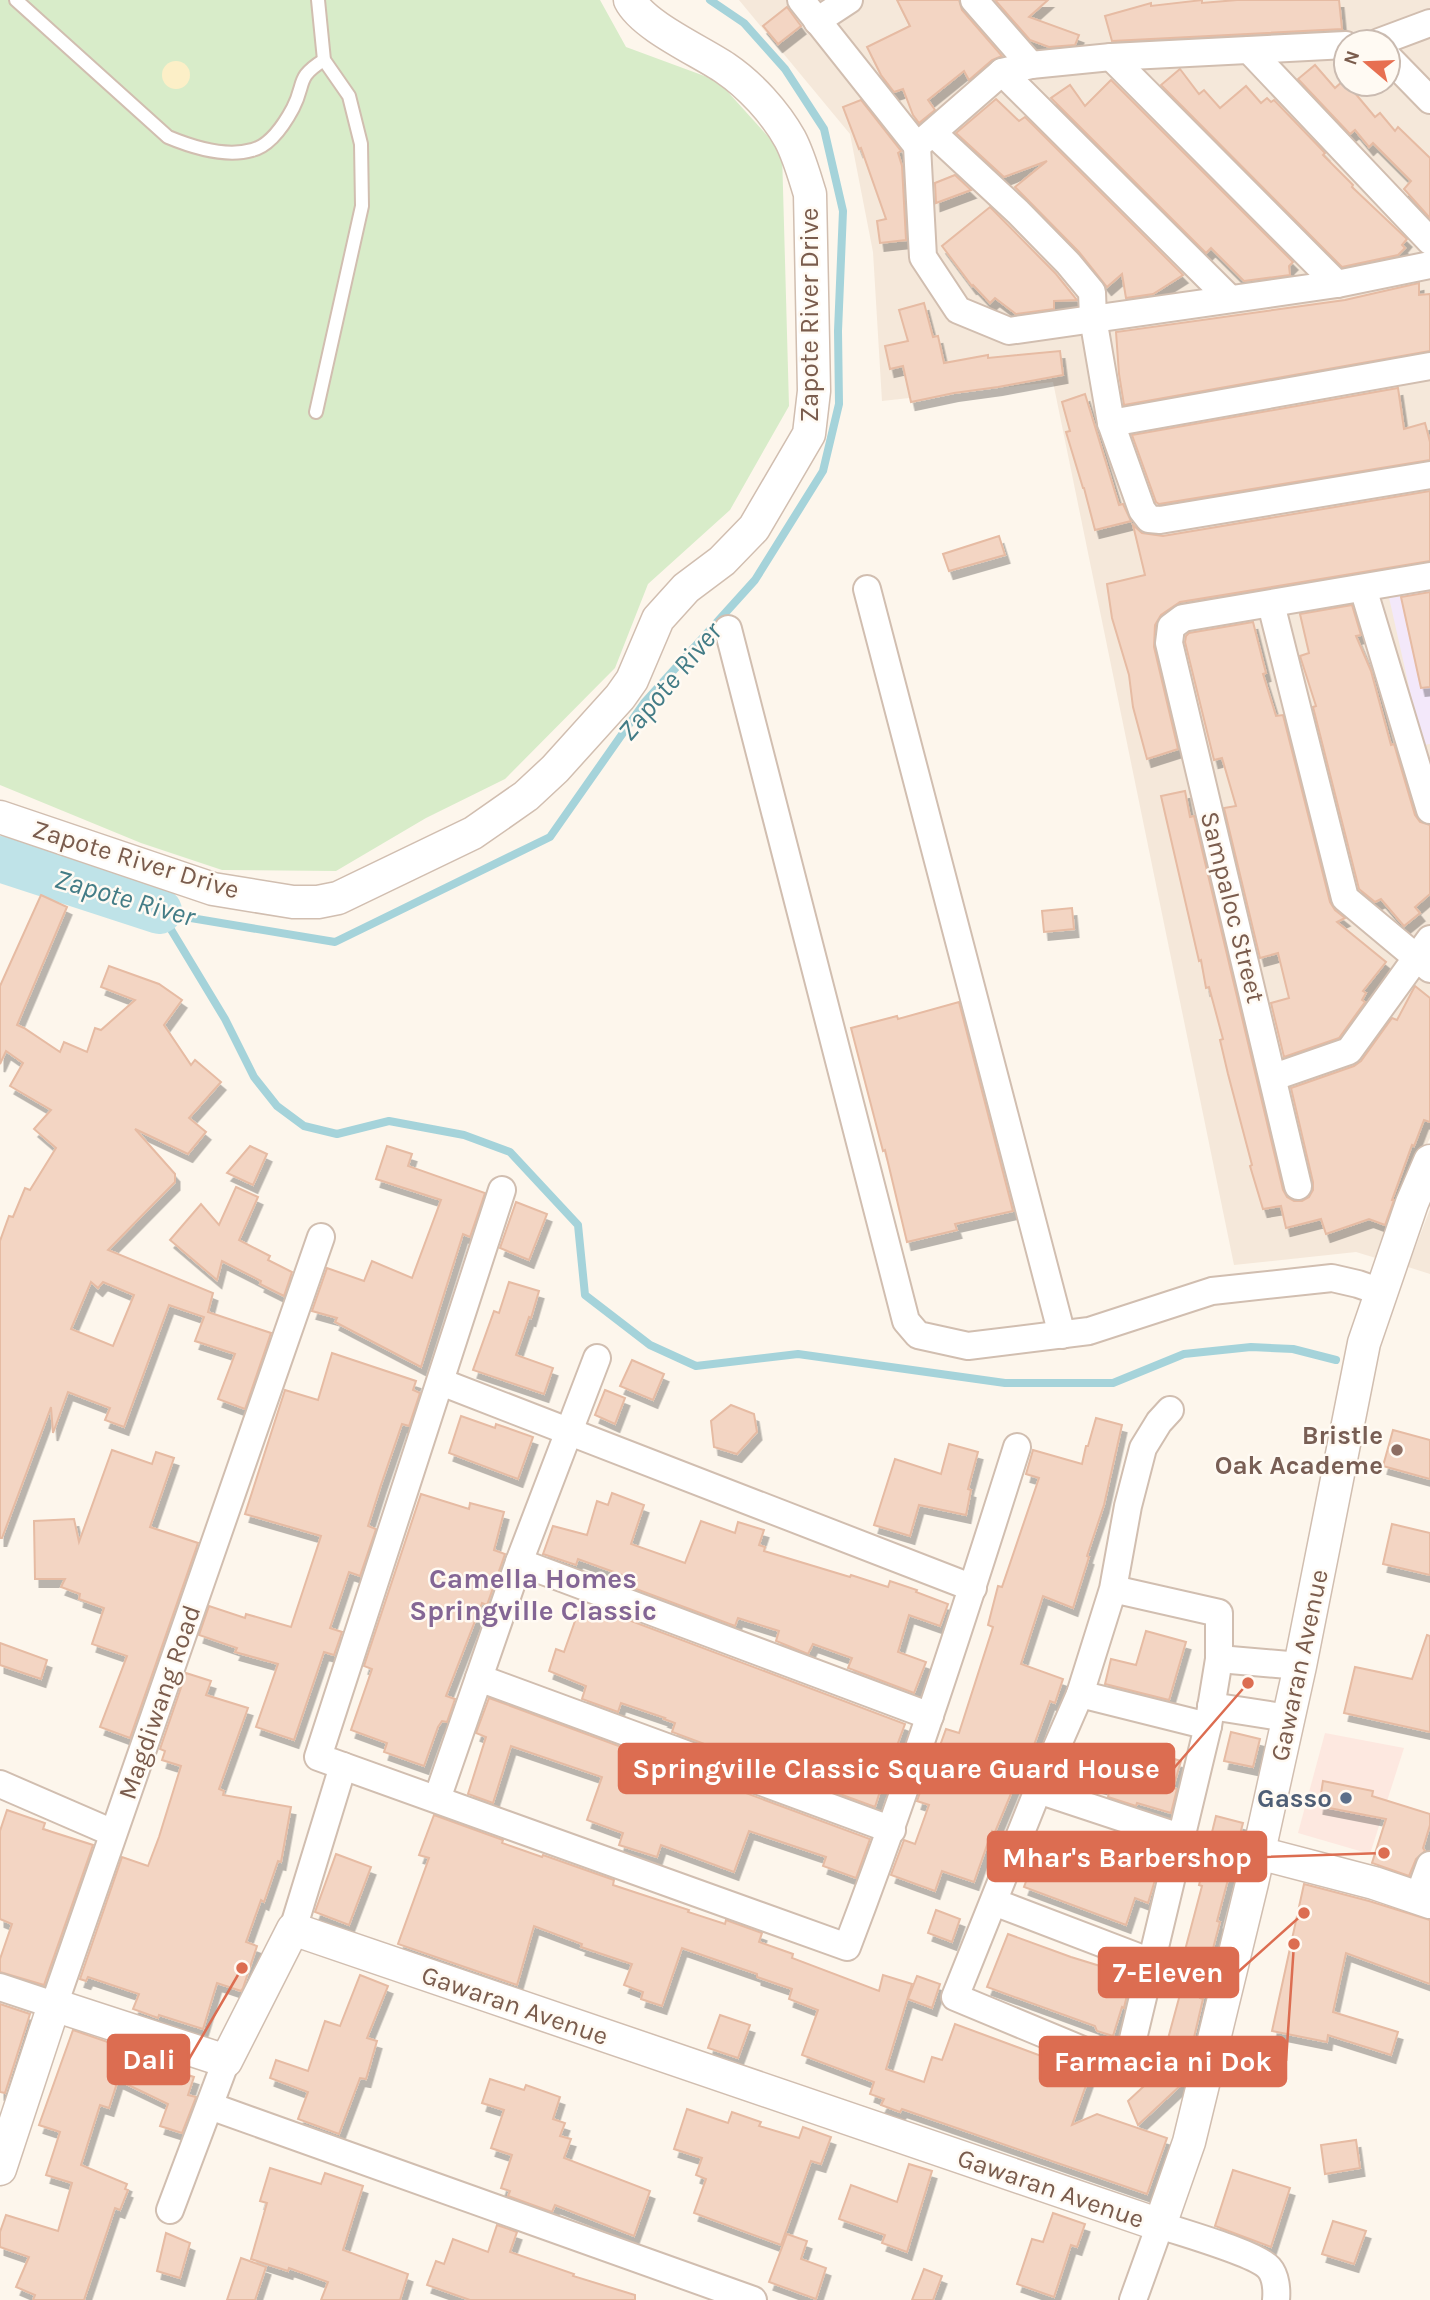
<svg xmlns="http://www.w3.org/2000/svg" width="1430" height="2300" viewBox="0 0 1430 2300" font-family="Karla,sans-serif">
	<defs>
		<filter id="shadow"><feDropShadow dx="4.5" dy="8" stdDeviation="0" flood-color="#0004"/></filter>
	</defs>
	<rect width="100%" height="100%" fill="#fdf6ec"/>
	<g fill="#f5e8da" fill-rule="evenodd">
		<path d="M739,0H1430V1138L1401,1199L1379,1259L1356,1252L1234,1265L1053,382L882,401L873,252L850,134ZM1346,42H1388V84H1346Z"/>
		<polygon points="1430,1209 1430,1274 1408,1267"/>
	</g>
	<polygon fill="#fde8e0" points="1325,1733 1404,1748 1370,1854 1298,1833"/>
	<polygon fill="#f3e8fa" points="1430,586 1430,744 1422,745 1388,593"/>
	<polygon fill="#d8ecc9" points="0,0 600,0 626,47 718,81 782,152 789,406 730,510 648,584 615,668 505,779 426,818 336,871 222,870 141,843 0,785"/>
	<circle fill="#fcefc7" cx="176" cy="75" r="14"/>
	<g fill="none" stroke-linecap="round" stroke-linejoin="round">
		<g stroke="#a5d3da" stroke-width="8">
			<polyline points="159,911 161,913 335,942 550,837 644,703 755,580 823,471 839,404 838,331 843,211 824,129 785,69 744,23 710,0"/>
			<polyline points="161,913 225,1019 254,1077 277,1106 304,1126 337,1134 389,1121 464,1135 510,1152 578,1225 585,1295 650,1345 696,1366 798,1354 1005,1383 1113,1383 1184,1354 1251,1347 1293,1349 1336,1360"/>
		</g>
		<polyline stroke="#bfe3e8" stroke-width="46" points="0,859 159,911"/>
	</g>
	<g fill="#f3d5c3" stroke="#e6bba3" stroke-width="2" fill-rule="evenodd" filter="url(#shadow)">
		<polygon points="897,0 959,0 962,10 1002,56 992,60 969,80 964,71 928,100 935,110 919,123 913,115 903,89 894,92 881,75 867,47 910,26"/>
		<polygon points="995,0 1048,0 1029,17 1079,35 1075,45 1049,47 1030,40"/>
		<polygon points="1202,0 1202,3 1237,0 1339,0 1342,29 1112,41 1105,16 1151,3 1151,6"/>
		<polygon points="787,7 801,26 778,44 763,26"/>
		<polygon points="1315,65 1335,88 1344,80 1375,117 1380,113 1395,131 1398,127 1430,158 1430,218 1404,189 1411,181 1373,143 1369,147 1355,130 1350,134 1298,79"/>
		<polygon points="1180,69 1199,94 1204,90 1220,108 1246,86 1261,103 1267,98 1271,102 1274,100 1325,153 1323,155 1353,185 1352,187 1407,239 1402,245 1405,248 1398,255 1342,267 1161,85"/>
		<polygon points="1111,80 1293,262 1289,266 1290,275 1244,281 1211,248 1206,253 1051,98 1070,85 1085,106"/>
		<polygon points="996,99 1019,121 1025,117 1183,275 1153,294 1126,298 1122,274 1107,287 1079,252 1015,187 1047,161 1004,177 956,133"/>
		<polygon points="861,100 901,151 898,153 902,166 906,240 880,243 877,221 886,219 861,148 859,149 843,107"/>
		<polygon points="955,175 971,190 936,203 935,183"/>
		<polygon points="990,207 1056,274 1077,300 1054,301 1054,309 1016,314 995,298 990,303 973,285 972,286 942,246"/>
		<polygon points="1419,283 1419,295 1430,294 1430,351 1124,405 1119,374 1116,332 1345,300"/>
		<polygon points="924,303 933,337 938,336 944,363 988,355 988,358 1060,351 1063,375 998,387 954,393 911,402 903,366 890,369 885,346 908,341 899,310"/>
		<polygon points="1398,388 1404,429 1425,423 1430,442 1430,460 1159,504 1156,502 1132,435"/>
		<polygon points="1085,394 1119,505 1123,504 1131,521 1095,530 1084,488 1083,488 1066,432 1070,431 1062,402"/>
		<polygon points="1430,491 1430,561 1180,602 1161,615 1155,625 1154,647 1178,749 1147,759 1133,707 1129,675 1112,618 1107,584 1145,575 1133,525 1142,533 1163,536"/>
		<polygon points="999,536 1005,555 949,571 943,554"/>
		<polygon points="1430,592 1430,687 1421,688 1401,597"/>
		<polygon points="1352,605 1361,635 1356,636 1371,671 1391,745 1394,744 1415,815 1420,822 1430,825 1430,894 1415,907 1420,913 1404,926 1381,899 1375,902 1359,889 1313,707 1316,706 1300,656 1309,653 1300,614"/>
		<polygon points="1253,622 1266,673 1263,674 1276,716 1283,715 1330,902 1335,910 1345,918 1337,922 1386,962 1363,991 1366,993 1362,1000 1365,1002 1339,1038 1284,1057 1271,1003 1289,998 1278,953 1260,958 1224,808 1236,806 1222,758 1214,760 1185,642 1186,636 1189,633"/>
		<polygon points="1185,791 1190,817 1194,816 1283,1190 1287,1197 1294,1201 1302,1201 1309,1197 1313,1190 1313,1182 1291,1088 1354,1066 1361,1061 1392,1018 1397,1020 1415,986 1430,998 1430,1122 1424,1120 1414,1146 1412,1145 1392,1200 1394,1200 1385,1225 1369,1219 1326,1234 1321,1219 1286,1228 1281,1206 1263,1209 1250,1166 1252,1165 1228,1074 1220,1040 1223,1039 1209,987 1206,988 1201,960 1199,961 1161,796"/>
		<path d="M41,895L67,907L17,1025L24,1028L60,1052L64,1042L87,1052L95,1028L101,1030L135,1000L101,987L109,966L159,984L182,1000L164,1025L191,1065L195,1060L221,1082L189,1118L206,1132L188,1154L135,1129L175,1174V1182L108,1250L213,1293L208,1312L271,1333L245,1409L218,1399L235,1354L195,1341L204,1317L169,1305L124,1427L105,1420L110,1408L68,1392L53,1433L51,1407L2,1538H0V1241L9,1216L13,1217L25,1188L30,1190L56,1148L34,1129L51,1110L10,1086L23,1063L6,1051L0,1064V986ZM91,1282L98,1288L103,1282L134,1295L113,1346L71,1329Z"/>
		<polygon points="1072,908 1074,929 1044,932 1042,911"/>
		<polygon points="959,1002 1013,1211 955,1224 957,1230 907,1242 885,1150 883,1151 851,1028 897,1016 898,1019"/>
		<polygon points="250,1146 267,1154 253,1185 227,1173"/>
		<polygon points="387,1146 412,1154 408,1166 485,1193 470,1237 463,1234 421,1367 335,1322 337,1318 312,1311 327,1268 364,1281 372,1261 412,1278 441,1200 376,1179"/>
		<polygon points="236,1187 258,1197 239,1240 270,1256 268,1260 292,1272 284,1296 260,1284 261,1281 222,1261 217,1280 170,1240 201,1204 219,1225"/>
		<polygon points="516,1202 547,1214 529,1260 500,1248"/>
		<polygon points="509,1282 539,1291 531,1318 529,1317 516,1355 553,1368 544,1394 473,1370 494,1311 499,1313"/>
		<polygon points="332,1353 416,1381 413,1390 420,1393 409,1426 402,1424 381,1485 368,1526 376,1529 360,1576 349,1572 330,1628 342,1632 334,1655 324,1652 294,1740 256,1727 278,1664 235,1652 237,1648 199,1635 209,1606 245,1618 246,1614 291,1627 321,1536 245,1514 285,1390 318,1400"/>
		<polygon points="632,1360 664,1374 653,1400 620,1386"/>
		<polygon points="605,1390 625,1398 615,1424 595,1415"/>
		<polygon points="731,1405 754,1414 757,1432 737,1454 714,1447 711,1421"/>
		<polygon points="461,1416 495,1428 496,1424 533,1437 518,1479 449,1453"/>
		<polygon points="1096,1418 1122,1425 1104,1505 1087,1556 1089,1557 1073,1608 1043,1596 1021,1664 1063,1679 1055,1703 1050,1701 1034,1745 1040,1746 1030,1768 1026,1767 1024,1774 1020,1772 995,1832 992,1831 974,1882 942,1871 935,1891 891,1875 904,1840 915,1844 929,1805 917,1801 930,1764 933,1765 946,1729 959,1733 993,1627 988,1625 998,1586 1002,1587 1039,1478 1026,1474 1033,1450 1082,1464 1086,1446 1088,1446"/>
		<polygon points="1393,1430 1430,1440 1430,1479 1383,1466"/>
		<polygon points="949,1444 978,1452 968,1489 971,1490 966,1515 919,1505 910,1536 874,1525 895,1459 941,1474"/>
		<polygon points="112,1450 152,1464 156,1452 174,1458 150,1527 198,1543 130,1738 100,1727 127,1656 92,1644 104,1608 79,1599 80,1594 61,1587 65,1579 35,1579 34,1521 74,1519 79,1542"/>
		<polygon points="612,1493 644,1505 631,1544 685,1563 701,1521 735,1533 738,1522 764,1530 759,1545 765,1547 764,1551 850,1577 851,1575 888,1587 890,1581 917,1590 916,1592 948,1604 940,1626 909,1615 898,1652 926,1662 914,1693 848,1668 852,1658 813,1644 808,1654 776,1641 779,1631 738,1618 735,1626 620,1583 622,1575 578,1559 576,1565 543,1554 553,1526 587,1535 597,1501 608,1505"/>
		<polygon points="421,1494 469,1509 470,1503 504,1512 494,1550 505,1554 487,1605 482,1603 446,1696 455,1699 447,1722 442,1721 438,1727 424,1766 384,1752 387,1743 351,1730 372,1669 364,1666"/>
		<polygon points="1392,1524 1430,1533 1430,1575 1383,1564"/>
		<polygon points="580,1607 608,1617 610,1613 905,1724 895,1751 900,1753 887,1790 881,1788 875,1807 672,1732 675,1723 664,1719 665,1718 621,1703 618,1712 582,1699 586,1686 549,1671 556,1649 564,1652"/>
		<polygon points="1146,1631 1186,1642 1169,1700 1105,1684 1111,1659 1136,1665"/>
		<polygon points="1427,1635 1430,1636 1430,1732 1344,1713 1355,1667 1412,1679"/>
		<polygon points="0,1643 47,1660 41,1679 0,1665"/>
		<polygon points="186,1673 211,1681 206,1695 248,1708 219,1789 224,1791 223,1795 291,1807 281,1862 278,1861 264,1902 261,1900 246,1942 257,1946 243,1988 241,1991 217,1983 203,2029 159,2015 158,2018 133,2009 139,1994 88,1977 86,1981 80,1979 122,1857 148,1866 159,1837 181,1766 162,1760 165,1751 160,1749"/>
		<polygon points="489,1698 870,1839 856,1878 823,1866 826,1857 749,1831 734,1872 661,1845 657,1857 619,1845 623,1833 587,1820 602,1777 511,1746 493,1803 468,1794 486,1737 476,1733"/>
		<polygon points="1231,1732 1260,1739 1253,1767 1224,1761"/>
		<polygon points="1126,1745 1181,1761 1173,1788 1177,1789 1171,1813 1137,1803 1136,1806 1108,1797 1110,1788 1061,1776 1071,1754 1119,1767"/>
		<polygon points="1323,1781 1373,1791 1372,1796 1430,1814 1430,1825 1423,1848 1425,1851 1416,1859 1409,1876 1372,1863 1386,1819 1319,1806"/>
		<polygon points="7,1810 45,1823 43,1829 93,1845 44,1985 0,1972 0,1959 12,1924 0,1919 0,1831"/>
		<polygon points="434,1815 503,1840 502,1843 542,1857 543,1855 614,1880 613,1885 689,1910 688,1912 725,1924 726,1920 762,1933 759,1942 793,1954 792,1958 879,1991 883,1975 912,1984 886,2069 924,2082 932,2057 942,2060 955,2024 1090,2074 1072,2125 1097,2114 1167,2138 1147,2194 902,2109 900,2112 881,2105 884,2099 870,2094 874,2082 802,2055 818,2010 789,1999 792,1989 757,1977 757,1974 682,1948 662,2006 641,1999 643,1992 624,1985 632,1964 581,1947 582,1944 534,1926 517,1985 398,1944 429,1858 419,1855"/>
		<polygon points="1216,1816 1243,1823 1217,1921 1220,1922 1200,1998 1203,1999 1188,2063 1182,2084 1138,2125 1128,2101 1159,2072 1182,1987 1179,1986 1188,1955 1184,1954 1202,1886 1199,1885"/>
		<polygon points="1059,1834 1125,1858 1122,1869 1155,1880 1148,1903 1135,1898 1126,1925 1024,1887 1033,1863 1046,1868"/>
		<polygon points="336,1854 371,1867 349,1925 315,1912"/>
		<polygon points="1304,1884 1369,1901 1430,1920 1430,1984 1346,1953 1333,2012 1398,2032 1391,2055 1328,2035 1327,2042 1272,2031"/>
		<polygon points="936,1910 960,1919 952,1942 928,1933"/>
		<polygon points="1008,1934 1071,1957 1113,1970 1110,1980 1129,1986 1124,2008 1122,2007 1113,2036 1097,2031 1095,2026 987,1987"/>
		<polygon points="360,1975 388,1986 367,2038 377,2041 366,2079 360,2078 339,2134 298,2119 308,2092 270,2078 276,2060 308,2071 325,2021 340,2026"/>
		<polygon points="917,1976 940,1984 932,2008 908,1999"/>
		<polygon points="0,2004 30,2014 5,2093 0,2092"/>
		<polygon points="720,2015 750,2025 738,2058 708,2048"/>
		<polygon points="73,2030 128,2049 146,2057 144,2061 194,2077 188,2095 196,2097 182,2133 160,2126 168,2104 118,2080 109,2108 100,2105 81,2165 127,2184 125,2189 128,2190 120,2210 115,2208 84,2300 33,2300 35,2295 16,2287 29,2257 0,2247 0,2232 6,2215 58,2231 72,2183 46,2175 60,2132 39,2125"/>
		<polygon points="490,2079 524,2090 526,2085 560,2097 553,2119 565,2123 560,2136 571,2139 564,2158 650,2191 634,2236 555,2205 552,2212 508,2196 510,2191 501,2188 512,2155 491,2148 504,2110 482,2103"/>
		<polygon points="687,2109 728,2123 732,2112 761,2122 759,2126 799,2138 803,2127 831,2137 821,2164 811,2161 781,2245 694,2213 706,2179 696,2175 702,2158 674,2149"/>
		<polygon points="1356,2140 1360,2168 1325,2174 1321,2145"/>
		<polygon points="909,2164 932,2171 907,2252 882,2243 885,2235 839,2219 851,2185 897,2202"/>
		<polygon points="270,2168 321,2184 325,2173 363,2186 343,2250 408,2274 400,2300 321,2300 328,2282 289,2268 288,2271 251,2259 267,2203 260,2201"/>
		<polygon points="1233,2170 1290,2188 1271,2247 1215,2226"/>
		<polygon points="1053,2213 1085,2224 1077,2247 1071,2245 1054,2297 1017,2284 1032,2239 1043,2242"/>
		<polygon points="1333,2221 1366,2231 1354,2264 1322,2254"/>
		<polygon points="497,2225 517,2232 510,2252 574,2274 573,2276 635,2295 635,2300 470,2300 427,2285 436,2261 444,2264 453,2239 488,2252"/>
		<polygon points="166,2233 190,2243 180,2278 157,2271"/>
		<polygon points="787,2234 807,2241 801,2259 826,2268 816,2299 769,2282"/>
		<polygon points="241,2258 266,2267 255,2300 227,2300"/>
		<polygon points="924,2269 942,2276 933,2300 912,2300"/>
	</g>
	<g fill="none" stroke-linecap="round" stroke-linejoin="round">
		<defs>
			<g id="service">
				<path d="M16,0L168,137C192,147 225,158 252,150C270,146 285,123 293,108C306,83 295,78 324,60"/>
				<polyline points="316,412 362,206 361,144 349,96 324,60 318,0"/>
			</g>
			<g id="minor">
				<polyline points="801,0 917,146"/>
				<polyline points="974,0 1031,65"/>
				<polyline points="817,21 849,0"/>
				<polyline points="1379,42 1430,23"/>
				<polyline points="1346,45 1111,57 1031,65 1002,72 917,146 923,257 958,310 1009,331 1337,284 1430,265"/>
				<polyline points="1249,50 1430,241"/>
				<polyline points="1111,57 1337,284"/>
				<polyline points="1388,57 1430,100"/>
				<polyline points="1002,72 1229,298"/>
				<polyline points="933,133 1018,212 1068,263 1092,292 1093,318 1111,423 1142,510 1149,519 1160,520 1430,475"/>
				<polyline points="1111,423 1430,366"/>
				<polyline points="1363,588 1430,810"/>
				<polyline points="867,589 1062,1335"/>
				<polyline points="1271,604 1345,898 1430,969"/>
				<polyline points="728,629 906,1321 918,1335 968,1346 1089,1331 1212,1291 1332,1278 1358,1284 1381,1292"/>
				<polyline points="1274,1077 1349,1051 1430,939"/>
				<polyline points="1298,1186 1169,643 1171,627 1183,618 1430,576"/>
				<path d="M502,1190L318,1757L847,1947C910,1782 964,1615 1017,1447"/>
				<polyline points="441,1382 973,1588"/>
				<polyline points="519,1562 930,1716"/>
				<polyline points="1113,1589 1219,1613 1219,1659 1208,1726 1126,2068 955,1997 1038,1790 1080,1694 1113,1589 1128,1506 1143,1448 1159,1422 1170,1410"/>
				<polyline points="1219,1659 1300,1666"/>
				<polyline points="479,1678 892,1830"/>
				<polyline points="1080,1694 1208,1726"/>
				<polyline points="1211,1706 1288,1718"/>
				<polyline points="0,1784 113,1833"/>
				<polyline points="1038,1790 1180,1837"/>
				<polyline points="437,1799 519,1562 597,1358"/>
				<polyline points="1418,1898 1430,1865"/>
				<polyline points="994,1902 1151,1962"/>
				<polyline points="293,1929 343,1766"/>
				<polyline points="0,1987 54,2005 321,1237"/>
				<polyline points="210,2106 753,2300"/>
				<polyline points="170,2210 226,2061"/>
				<path d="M1133,2300L1160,2225C1182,2233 1256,2253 1269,2268C1276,2276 1277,2290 1276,2300"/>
			</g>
			<g id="tertiary">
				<path d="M0,817L213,889L293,902H318L338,898L473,833L526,796L555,769L620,697L632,680L658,619L686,588L722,561L754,528L809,434L814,391L810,194C804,175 799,156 790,139C775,112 750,85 725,68C700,51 643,26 630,0"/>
				<polyline points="1259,1853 1374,1883 1430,1902"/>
				<polyline points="0,2169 54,2005 226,2061 293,1929 1160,2225 1189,2142 1252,1883 1300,1666 1364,1343 1412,1203 1430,1161"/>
			</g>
		</defs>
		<use href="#service" stroke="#d1beb0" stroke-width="16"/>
		<use href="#minor" stroke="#d1beb0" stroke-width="30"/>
		<use href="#tertiary" stroke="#d1beb0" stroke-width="35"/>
		<use href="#service" stroke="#fff" stroke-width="12"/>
		<use href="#minor" stroke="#fff" stroke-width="26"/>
		<use href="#tertiary" stroke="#fff" stroke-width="32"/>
	</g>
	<circle fill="#8d6e63" stroke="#fffaf3" stroke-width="2.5" cx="1397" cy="1450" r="7"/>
	<circle fill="#5c6f8a" stroke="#fffaf3" stroke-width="2.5" cx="1346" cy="1798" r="7"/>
	<g text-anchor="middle" stroke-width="5" stroke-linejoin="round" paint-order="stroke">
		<g font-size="26" fill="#7a5c4d" stroke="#fffaf3">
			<text transform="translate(809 315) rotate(-90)" y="9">Zapote River Drive</text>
			<text transform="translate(136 859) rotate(17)" y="9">Zapote River Drive</text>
			<text transform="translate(1233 907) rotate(76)" y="9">Sampaloc Street</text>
			<text transform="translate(1299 1665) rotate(-78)" y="9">Gawaran Avenue</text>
			<text transform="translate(159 1702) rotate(-71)" y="9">Magdiwang Road</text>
			<text transform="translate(515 2005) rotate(19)" y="9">Gawaran Avenue</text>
			<text transform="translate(1051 2188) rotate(19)" y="9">Gawaran Avenue</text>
		</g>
		<g font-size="26" font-weight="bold" fill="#785e54" stroke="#fffaf3" text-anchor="end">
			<text x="1383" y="1444">Bristle<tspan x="1383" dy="30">Oak Academe</tspan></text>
		</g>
		<g font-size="26" font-weight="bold" fill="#4e5e75" stroke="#fffaf3" text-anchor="end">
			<text x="1332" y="1807">Gasso</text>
		</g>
		<g font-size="28" font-style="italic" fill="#437c86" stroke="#fffaf3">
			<text transform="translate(669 681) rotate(-50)" y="10">Zapote River</text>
			<text transform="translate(125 897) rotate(16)" y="10">Zapote River</text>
		</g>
		<g font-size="28" font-weight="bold" fill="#846695" stroke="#fffaf3">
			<text x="533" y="1588">Camella Homes<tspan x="533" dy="32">Springville Classic</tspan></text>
		</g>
	</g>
	<path fill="none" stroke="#dc6d51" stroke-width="2.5" d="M1248 1683L1174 1768M1384 1853L1266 1857M1304 1913L1238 1972M242 1968L189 2059M1294 1944L1286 2061"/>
	<g fill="#dc6d51" stroke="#fffaf3" stroke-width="2.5">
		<circle cx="1248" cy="1683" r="7"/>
		<circle cx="1384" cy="1853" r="7"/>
		<circle cx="1304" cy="1913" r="7"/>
		<circle cx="242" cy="1968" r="7"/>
		<circle cx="1294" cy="1944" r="7"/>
	</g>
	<g fill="#dc6d51" stroke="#dc6d51" stroke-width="2.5">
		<rect x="619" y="1744" width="555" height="49" rx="7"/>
		<rect x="988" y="1832" width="278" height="49" rx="7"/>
		<rect x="1099" y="1948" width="139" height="49" rx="7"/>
		<rect x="108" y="2035" width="81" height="49" rx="7"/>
		<rect x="1040" y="2037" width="246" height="49" rx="7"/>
	</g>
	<g font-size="28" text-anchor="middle" font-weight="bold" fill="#fff">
		<text x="896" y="1778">Springville Classic Square Guard House</text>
		<text x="1127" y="1867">Mhar's Barbershop</text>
		<text x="1168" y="1982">7-Eleven</text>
		<text x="149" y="2069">Dali</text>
		<text x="1163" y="2071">Farmacia ni Dok</text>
	</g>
	<g transform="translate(1367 63) rotate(289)"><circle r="33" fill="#fffaf3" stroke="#cabbb1" stroke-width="2"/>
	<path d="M0-5L12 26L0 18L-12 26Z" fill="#e76f51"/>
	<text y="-10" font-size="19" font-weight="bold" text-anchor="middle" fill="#7a5c4d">N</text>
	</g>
</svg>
